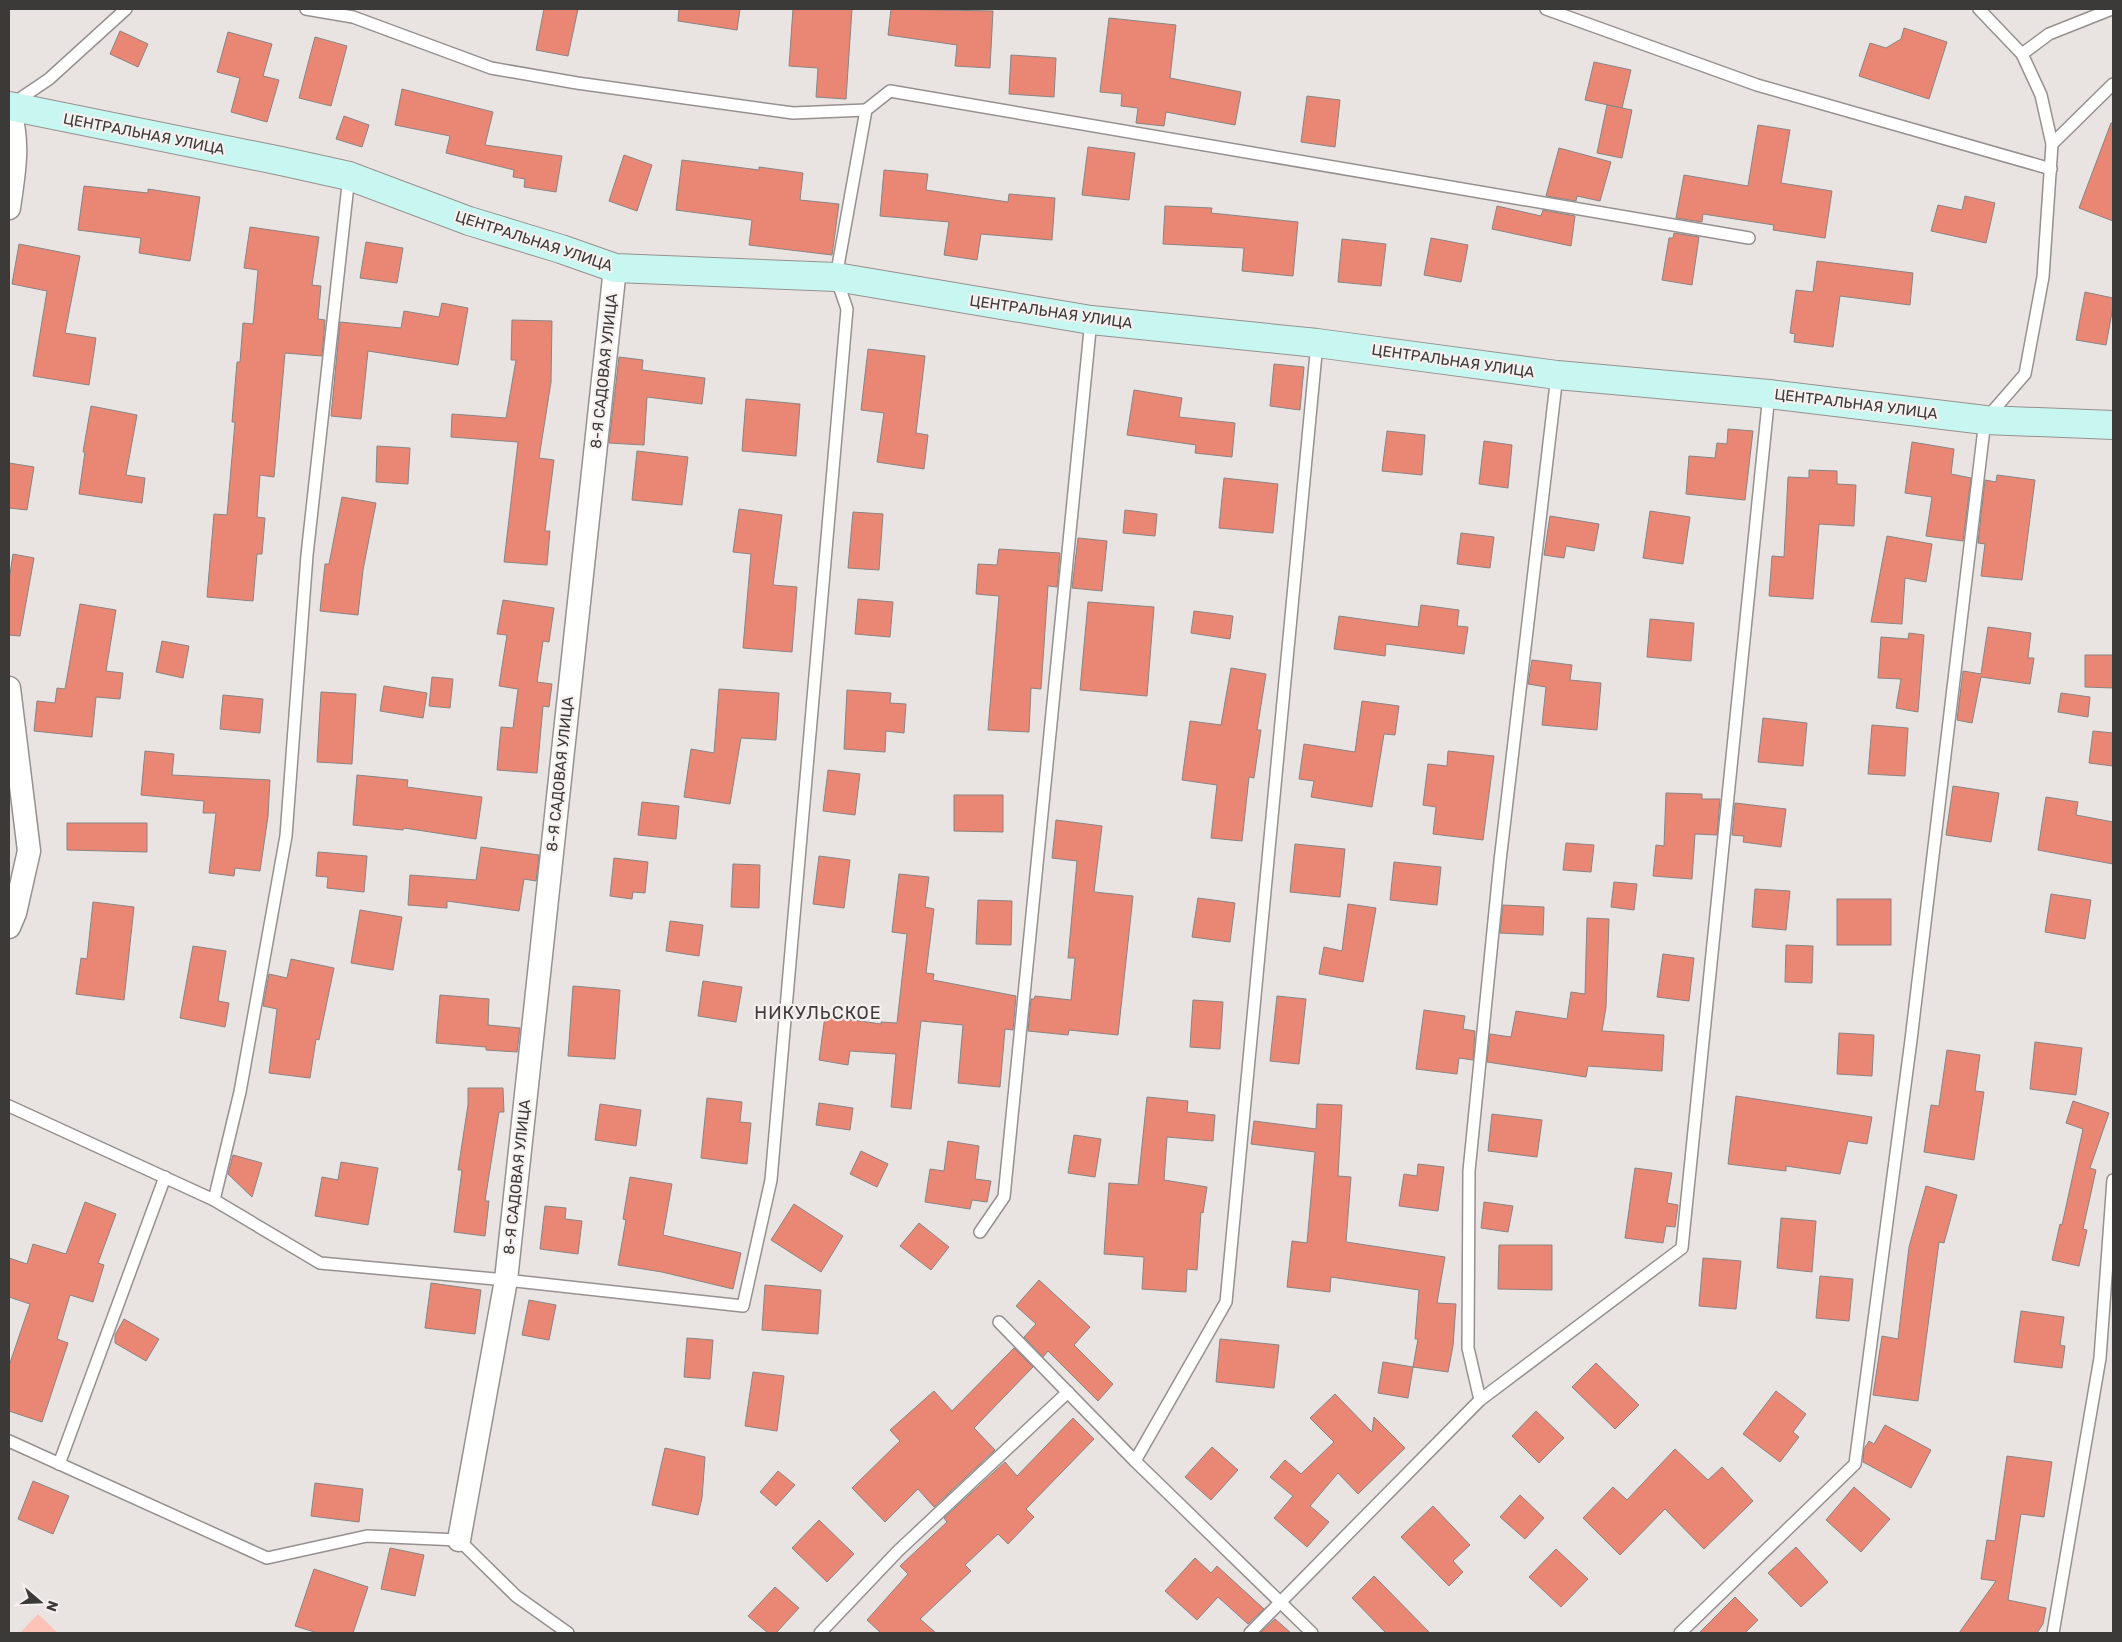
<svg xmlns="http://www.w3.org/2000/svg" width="2122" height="1642" viewBox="0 0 2122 1642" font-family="Rubik,sans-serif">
	<rect width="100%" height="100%" fill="#e9e3e2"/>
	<polygon fill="#fdc3b8" points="38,1614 58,1633 20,1633"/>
	<g fill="#ea8674" stroke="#898483">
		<polygon points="544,9 578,9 568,56 536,50"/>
		<polygon points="679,9 740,9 737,30 678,21"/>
		<polygon points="793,9 852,9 846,99 816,97 818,68 789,66"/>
		<polygon points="891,9 993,11 990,68 955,66 957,45 888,35"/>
		<polygon points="1109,18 1176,25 1170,78 1241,92 1235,125 1166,112 1164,126 1136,123 1138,108 1121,106 1122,94 1100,92"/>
		<polygon points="1904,28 1947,42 1929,99 1859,76 1870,43 1886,48 1901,39"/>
		<polygon points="120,31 148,44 138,67 110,54"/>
		<polygon points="228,32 272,44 263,76 279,80 267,122 231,112 240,78 217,72"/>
		<polygon points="315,37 347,46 331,106 299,98"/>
		<polygon points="1011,55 1056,58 1054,97 1009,94"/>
		<polygon points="1594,62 1631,70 1622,108 1585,100"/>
		<polygon points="402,89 493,112 485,145 562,156 556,192 524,187 525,179 513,177 514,170 446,153 450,136 395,125"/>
		<polygon points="1307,96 1340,100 1335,147 1301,142"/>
		<polygon points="1607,105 1632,110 1622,158 1597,153"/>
		<polygon points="344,116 369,125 362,147 336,139"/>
		<polygon points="2111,123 2113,123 2113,221 2079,208"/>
		<polygon points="1758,125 1790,130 1781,183 1832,191 1825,238 1773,230 1774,225 1703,214 1702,222 1676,218 1684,175 1748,186"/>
		<polygon points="1088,147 1135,153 1129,200 1082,195"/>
		<polygon points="1559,148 1611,162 1600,201 1577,196 1576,201 1546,196"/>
		<polygon points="624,155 652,165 637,211 609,201"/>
		<polygon points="682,160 759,170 759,167 803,173 800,200 839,204 832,255 749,245 752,220 676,210"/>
		<polygon points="884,170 928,174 926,190 1008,202 1009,194 1055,198 1052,240 981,234 977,260 944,255 949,222 880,216"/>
		<polygon points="84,186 148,193 148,189 200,197 190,261 139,253 141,238 78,230"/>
		<polygon points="1965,196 1995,203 1986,243 1931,231 1938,205 1962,210"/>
		<polygon points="1165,206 1212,208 1211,213 1298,222 1293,276 1242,271 1244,248 1163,244"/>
		<polygon points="1497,206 1541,216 1543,210 1575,216 1571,246 1492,229"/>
		<polygon points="250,227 319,237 312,285 321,286 318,319 325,320 322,356 285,353 274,477 260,475 257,517 265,518 262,554 257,554 253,601 207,597 214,514 227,515 235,422 232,422 237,362 240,362 243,323 253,324 258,270 244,268"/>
		<polygon points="1674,233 1699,237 1692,285 1662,280 1669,238 1673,238"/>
		<polygon points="1431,238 1468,245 1461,282 1424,275"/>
		<polygon points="1342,239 1386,244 1381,286 1338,282"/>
		<polygon points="366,242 403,248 397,283 360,278"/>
		<polygon points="19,244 80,256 65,333 96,338 89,385 33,376 47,291 12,284"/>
		<polygon points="1817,261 1913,273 1910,305 1840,296 1833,347 1794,342 1795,334 1790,333 1796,290 1813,292"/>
		<polygon points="2085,292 2113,298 2113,307 2106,345 2076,340"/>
		<polygon points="442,303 468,308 458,365 368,351 361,419 331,416 340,322 401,328 404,311 439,317"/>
		<polygon points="512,320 552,321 551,382 539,458 554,460 545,531 550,531 547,565 504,562 518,442 451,437 452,414 506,418 516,360 511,360"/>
		<polygon points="868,349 925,356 916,433 928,435 924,469 877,462 884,413 861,410"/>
		<polygon points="619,357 643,360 642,370 705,378 702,404 647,397 644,445 609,443"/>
		<polygon points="1274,364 1304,367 1300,410 1270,406"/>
		<polygon points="1134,390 1182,398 1179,417 1235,423 1232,457 1195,453 1196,445 1127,435"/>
		<polygon points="746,399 800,404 796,456 742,451"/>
		<polygon points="91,406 137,415 126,475 145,478 142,503 79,494 85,452 83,452"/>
		<polygon points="1728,429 1753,431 1745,500 1686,494 1689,456 1715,458 1717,443 1727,444"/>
		<polygon points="1387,431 1425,435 1422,475 1382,471"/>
		<polygon points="1484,441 1512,445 1508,488 1479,484"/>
		<polygon points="1912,442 1954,449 1951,474 1971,478 1963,541 1926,536 1932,497 1905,493"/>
		<polygon points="377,446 410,448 408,484 376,482"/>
		<polygon points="637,451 688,457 682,505 632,500"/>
		<polygon points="9,463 34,467 27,510 9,508"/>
		<polygon points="1809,470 1837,471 1837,484 1856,485 1854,526 1819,524 1813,599 1769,596 1772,556 1784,557 1788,477 1809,478"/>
		<polygon points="1997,475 2035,480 2022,580 1981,576 1985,544 1978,543 1985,480 1996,482"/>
		<polygon points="1224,478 1278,484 1273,533 1219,528"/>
		<polygon points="342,497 376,503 363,570 358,615 320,611 325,564 329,564"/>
		<polygon points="739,509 782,515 773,585 797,587 792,652 743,648 751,554 733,552"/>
		<polygon points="1125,510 1157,514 1155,536 1123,533"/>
		<polygon points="1650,511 1690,517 1683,564 1643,558"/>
		<polygon points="853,512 883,514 879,570 848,568"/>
		<polygon points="1550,516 1599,524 1594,551 1566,546 1564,558 1544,555"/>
		<polygon points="1461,533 1494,537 1490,568 1457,564"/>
		<polygon points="1887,536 1932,544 1926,582 1905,578 1902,624 1871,622"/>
		<polygon points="1078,538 1107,541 1102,591 1072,588"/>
		<polygon points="999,549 1060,553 1057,587 1048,586 1041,689 1031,688 1029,732 988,730 999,596 976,594 978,564 997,565"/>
		<polygon points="13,554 34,558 20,636 9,635 9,581"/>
		<polygon points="858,599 893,602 890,637 855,634"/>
		<polygon points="503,600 554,608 549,642 543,641 537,682 552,684 549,707 543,706 537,773 497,770 501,727 513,728 518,689 499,686 507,635 497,634"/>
		<polygon points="1088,602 1154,607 1147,696 1080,690"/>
		<polygon points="80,604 116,610 106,671 123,673 120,699 96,697 92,737 34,731 37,701 55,703 57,688 65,689"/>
		<polygon points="1421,605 1459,610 1457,626 1468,627 1464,654 1386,644 1385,656 1334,649 1339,616 1418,627"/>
		<polygon points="1194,611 1233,616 1230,639 1191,633"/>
		<polygon points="1650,619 1694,623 1691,661 1647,657"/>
		<polygon points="1988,627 2031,633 2028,658 2034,658 2030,684 1981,677 1972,723 1957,720 1963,671 1981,674"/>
		<polygon points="1909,633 1924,635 1918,712 1896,708 1901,679 1878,678 1881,637 1908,639"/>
		<polygon points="162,641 189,646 183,678 156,672"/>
		<polygon points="2085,655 2113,655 2113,688 2085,687"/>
		<polygon points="1532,660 1572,665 1570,680 1601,683 1597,730 1542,725 1546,687 1528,684"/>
		<polygon points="1231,668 1266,674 1257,730 1261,730 1254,778 1249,777 1242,841 1211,838 1217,785 1182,780 1190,721 1221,725"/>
		<polygon points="432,677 453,679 450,708 429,706"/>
		<polygon points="384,686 427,693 423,718 380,711"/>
		<polygon points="719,689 779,693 776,740 741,738 730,804 684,797 691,749 714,753"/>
		<polygon points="847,690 891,693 890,703 906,704 904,733 886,731 885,752 844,749"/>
		<polygon points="321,692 356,694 352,764 317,762"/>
		<polygon points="2061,693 2090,697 2088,717 2058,712"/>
		<polygon points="223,695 263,699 260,733 220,729"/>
		<polygon points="1362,701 1399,706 1395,735 1384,734 1372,807 1311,797 1314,781 1299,779 1304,744 1355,752"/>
		<polygon points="1763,718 1807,723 1803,766 1758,762"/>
		<polygon points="1872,725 1908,728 1905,776 1868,774"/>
		<polygon points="2093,731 2113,733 2113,766 2089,763"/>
		<polygon points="145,751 174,754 172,775 270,780 268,816 260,871 235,868 234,876 209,873 216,813 203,813 204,801 141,795"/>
		<polygon points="1448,751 1494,756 1483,840 1433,834 1436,807 1423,805 1428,764 1447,766"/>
		<polygon points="828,770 860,774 855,815 823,811"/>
		<polygon points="357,775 408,780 407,787 482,797 476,839 404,828 403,830 353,825"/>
		<polygon points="1953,786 1999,793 1991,842 1946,835"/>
		<polygon points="1666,793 1702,794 1702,799 1720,799 1717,835 1695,834 1692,879 1653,876 1656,845 1664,846"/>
		<polygon points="954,795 1003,795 1003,832 954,831"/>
		<polygon points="2046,797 2078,802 2076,815 2113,822 2113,864 2038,850"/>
		<polygon points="642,802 679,806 676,839 638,835"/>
		<polygon points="1735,803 1786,809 1781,847 1743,842 1744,836 1732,835"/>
		<polygon points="1056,820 1102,826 1094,892 1133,896 1118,1035 1069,1030 1068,1035 1028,1031 1031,999 1034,999 1035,996 1071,1000 1075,958 1068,958 1077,861 1052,858"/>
		<polygon points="67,823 147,823 147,852 67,850"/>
		<polygon points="1566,843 1594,845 1591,872 1563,870"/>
		<polygon points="1295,844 1345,849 1340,897 1290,892"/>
		<polygon points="481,847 539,855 536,881 524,879 519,911 447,901 447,908 408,905 410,875 476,880"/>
		<polygon points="318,852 367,856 364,892 327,888 328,877 316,876"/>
		<polygon points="819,856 850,860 844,908 813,904"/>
		<polygon points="614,858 648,862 645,893 633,892 632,899 610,896"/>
		<polygon points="1394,862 1441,867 1437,905 1390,900"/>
		<polygon points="733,864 760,865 759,908 731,907"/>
		<polygon points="899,874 929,877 925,907 934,909 926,973 934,974 933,980 1016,996 1013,1030 1005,1029 1000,1087 958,1083 963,1025 921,1021 911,1109 891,1107 896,1054 850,1051 848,1065 819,1060 825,1016 881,1024 881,1022 897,1023 907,934 892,932"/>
		<polygon points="1614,882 1637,884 1634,910 1611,907"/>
		<polygon points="1755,889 1790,891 1786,930 1752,927"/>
		<polygon points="2051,894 2091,900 2085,939 2045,932"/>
		<polygon points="1198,898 1235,903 1230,942 1192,937"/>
		<rect x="1837" y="899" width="54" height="46"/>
		<polygon points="978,900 1012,901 1011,945 976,944"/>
		<polygon points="93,902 134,907 124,1000 76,994 81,958 87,959"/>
		<polygon points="1348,904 1376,908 1363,982 1319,974 1324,947 1342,951"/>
		<polygon points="1503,905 1544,907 1543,935 1500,933"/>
		<polygon points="360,910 402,917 393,970 351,963"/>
		<polygon points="1587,918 1609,919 1606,1007 1602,1031 1664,1035 1662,1071 1588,1066 1586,1077 1487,1062 1490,1034 1511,1037 1516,1011 1567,1019 1571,992 1585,994"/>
		<polygon points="670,921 703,925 699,956 666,951"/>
		<polygon points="1786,945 1813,946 1812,983 1785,982"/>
		<polygon points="193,946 226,951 218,1001 229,1003 225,1027 180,1018"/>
		<polygon points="1663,954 1694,958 1689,1001 1657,997"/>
		<polygon points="291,959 334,968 319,1040 316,1039 310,1078 269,1073 277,1009 263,1006 269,974 287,978"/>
		<polygon points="703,981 742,987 736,1022 698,1016"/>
		<polygon points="573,986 620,990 615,1059 568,1056"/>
		<polygon points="440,995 489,999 488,1025 520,1028 517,1052 486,1050 486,1047 436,1043"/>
		<polygon points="1277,996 1306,999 1299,1064 1270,1061"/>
		<polygon points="1193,1000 1223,1002 1220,1049 1190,1047"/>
		<polygon points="1424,1010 1465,1016 1463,1029 1475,1031 1473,1060 1459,1058 1457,1074 1416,1069"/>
		<polygon points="1839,1033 1874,1035 1872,1076 1837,1074"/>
		<polygon points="2035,1042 2082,1048 2076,1095 2030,1089"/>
		<polygon points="1947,1050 1980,1055 1975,1091 1984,1092 1974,1160 1924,1152 1931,1105 1939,1106"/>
		<polygon points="468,1088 503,1088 504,1112 499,1112 485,1201 489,1201 485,1236 454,1232 462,1170 458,1170 468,1105"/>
		<polygon points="1736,1096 1872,1117 1867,1144 1848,1141 1840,1174 1786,1166 1786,1171 1728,1164"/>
		<polygon points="1147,1097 1188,1101 1187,1112 1215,1115 1213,1141 1167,1137 1164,1180 1207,1187 1203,1213 1201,1212 1197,1270 1187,1269 1186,1292 1142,1289 1144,1257 1104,1254 1109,1183 1138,1185"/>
		<polygon points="707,1098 742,1102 740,1122 751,1123 747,1164 701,1158"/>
		<polygon points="2073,1101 2109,1113 2090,1168 2096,1170 2083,1229 2087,1230 2079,1266 2052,1260 2060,1224 2062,1225 2083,1129 2066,1123"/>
		<polygon points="819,1103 853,1108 850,1130 816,1125"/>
		<polygon points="600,1104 641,1110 636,1146 595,1140"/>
		<polygon points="1317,1104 1342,1105 1338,1176 1351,1177 1346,1242 1445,1257 1437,1303 1456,1304 1453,1346 1448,1372 1413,1367 1418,1339 1415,1339 1419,1290 1331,1277 1330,1292 1287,1287 1292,1241 1307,1243 1315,1152 1251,1144 1254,1121 1316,1129"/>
		<polygon points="1492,1114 1542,1120 1537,1157 1488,1151"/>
		<polygon points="1074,1135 1101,1139 1095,1177 1068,1173"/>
		<polygon points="948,1141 979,1146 975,1179 991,1181 987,1202 972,1200 970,1209 925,1202 930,1169 944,1171"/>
		<polygon points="861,1151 888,1164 877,1187 850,1174"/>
		<polygon points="233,1155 262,1163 252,1197 228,1174"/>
		<polygon points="341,1162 378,1168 368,1225 315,1216 322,1177 338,1180"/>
		<polygon points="1418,1164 1444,1167 1438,1211 1399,1206 1404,1174 1417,1176"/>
		<polygon points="1635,1168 1672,1173 1667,1203 1678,1205 1675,1227 1666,1226 1663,1243 1625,1238"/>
		<polygon points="630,1177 672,1184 663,1235 741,1253 733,1289 662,1272 618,1265 626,1220 623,1219"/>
		<polygon points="1926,1186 1957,1195 1944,1243 1939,1242 1918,1401 1873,1395 1882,1336 1898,1339 1909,1247"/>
		<polygon points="85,1202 116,1214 98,1263 104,1265 93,1302 70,1295 57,1339 68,1343 42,1422 9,1411 9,1366 30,1304 9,1297 9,1258 27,1264 33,1244 66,1254"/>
		<polygon points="1484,1202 1513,1206 1508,1232 1481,1228"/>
		<polygon points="794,1204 843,1236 821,1272 771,1240"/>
		<polygon points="545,1206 566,1208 565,1219 582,1221 578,1254 540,1249"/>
		<polygon points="1781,1218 1816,1221 1812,1272 1777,1268"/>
		<polygon points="919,1223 949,1247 931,1270 900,1246"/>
		<polygon points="1499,1245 1552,1245 1552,1290 1498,1289"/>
		<polygon points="1703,1258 1741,1261 1736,1309 1699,1306"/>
		<polygon points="1820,1276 1853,1279 1849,1321 1816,1318"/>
		<polygon points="1039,1280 1090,1327 1074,1345 1113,1384 1098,1401 1048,1351 1043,1357 1024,1337 1036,1324 1016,1306"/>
		<polygon points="431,1283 481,1290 475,1334 425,1328"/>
		<polygon points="765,1285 821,1290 818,1334 762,1330"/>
		<polygon points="529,1300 556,1305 549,1340 522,1335"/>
		<polygon points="2021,1311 2064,1317 2060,1345 2065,1346 2062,1368 2014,1362"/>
		<polygon points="124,1319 159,1339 146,1361 115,1343 115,1335"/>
		<polygon points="687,1338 713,1340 710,1379 684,1377"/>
		<polygon points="1220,1339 1279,1345 1274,1388 1216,1382"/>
		<polygon points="1014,1348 1033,1367 974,1428 995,1450 934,1507 918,1489 885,1522 852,1488 900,1441 890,1430 934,1391 952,1411"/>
		<polygon points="1383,1362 1413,1367 1408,1398 1378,1393"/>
		<polygon points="1596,1363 1639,1405 1615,1429 1572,1387"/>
		<polygon points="753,1372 784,1376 777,1431 745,1426"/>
		<polygon points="1776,1391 1806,1414 1793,1432 1799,1437 1780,1462 1743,1434"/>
		<polygon points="1335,1394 1372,1432 1374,1417 1405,1448 1358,1494 1338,1473 1310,1506 1329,1522 1307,1547 1274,1518 1293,1496 1270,1477 1285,1460 1301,1474 1334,1442 1310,1418"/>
		<polygon points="1536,1411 1564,1438 1539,1463 1512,1436"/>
		<polygon points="1073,1418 1094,1439 1026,1509 1034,1517 1008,1544 998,1534 965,1565 971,1571 920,1619 936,1633 881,1633 867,1620 908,1574 900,1566 947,1522 944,1518 1005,1462 1017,1476"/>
		<polygon points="1885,1425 1931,1450 1911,1488 1863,1462 1864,1449 1869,1441 1874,1444"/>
		<polygon points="1212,1447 1238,1470 1211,1500 1185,1477"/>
		<polygon points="665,1448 705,1457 702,1498 698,1515 652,1505"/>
		<polygon points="1675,1449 1708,1480 1722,1467 1753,1501 1704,1549 1665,1509 1620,1555 1583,1518 1613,1487 1627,1500"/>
		<polygon points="2007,1456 2052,1462 2044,1517 2021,1514 2008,1600 2046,1608 2043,1624 2037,1633 1959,1633 1996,1581 1981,1579 1987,1540 1995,1541"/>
		<polygon points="778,1471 795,1485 776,1506 760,1492"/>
		<polygon points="33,1481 69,1496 53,1534 18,1519"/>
		<polygon points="315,1483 363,1489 359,1522 311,1516"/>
		<polygon points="1854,1487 1890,1519 1861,1552 1826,1520"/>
		<polygon points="1520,1495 1544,1518 1525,1539 1500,1517"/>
		<polygon points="1433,1506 1470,1545 1453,1561 1463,1572 1449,1586 1401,1537"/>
		<polygon points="819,1520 854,1554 827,1582 792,1548"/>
		<polygon points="1796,1547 1828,1582 1801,1607 1768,1573"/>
		<polygon points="390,1548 424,1555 415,1596 381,1589"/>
		<polygon points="1556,1549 1588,1579 1561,1607 1529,1577"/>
		<polygon points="1195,1558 1211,1573 1217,1566 1264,1609 1248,1624 1218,1597 1197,1620 1165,1591"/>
		<polygon points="314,1569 368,1587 353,1633 318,1633 295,1626"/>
		<polygon points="1374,1576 1430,1633 1386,1633 1352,1598"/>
		<polygon points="775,1587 799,1608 776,1633 768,1633 748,1616"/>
		<polygon points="1735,1597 1758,1620 1745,1633 1699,1633"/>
		<polygon points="1275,1619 1291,1633 1260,1633"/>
	</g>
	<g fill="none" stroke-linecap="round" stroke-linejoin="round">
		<defs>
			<g id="lane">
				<polyline points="306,9 353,17 491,68 577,83 793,113 866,110"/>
				<polyline points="1546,9 1757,85 2051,169"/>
				<polyline points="2022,54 2049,34 2112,9"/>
				<polyline points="12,104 49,79 126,9"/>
				<polyline points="2052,144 2113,84"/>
				<polyline points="9,1106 214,1200 320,1263 506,1280 743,1306 771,1180 847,309 836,277 866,110 890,91 1749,238"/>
				<polyline points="214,1200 240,1092 286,836 307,555 349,176"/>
				<polyline points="980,1232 1004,1197 1091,320"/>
				<polyline points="999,1322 1135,1461 1312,1633"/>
				<polyline points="1480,1400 1468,1348 1469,1171 1500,861 1557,375"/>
				<polyline points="9,1441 267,1558 367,1536 459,1540 516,1596 568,1633"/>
				<polyline points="1135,1461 1226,1302 1317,343"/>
				<polyline points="59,1464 165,1177"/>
				<polyline points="820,1633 898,1551 1068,1392"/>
				<polyline points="1250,1633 1480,1400 1682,1248 1769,394"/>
				<polyline points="1680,1633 1855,1464 1911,1040 1985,420 2025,374 2043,277 2052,144 2041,95 2022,54 1979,9"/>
				<polyline points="2053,1633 2100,1358 2113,1180"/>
			</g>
			<g id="street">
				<path d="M9,108C20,144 14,172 9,208"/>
				<polyline points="9,688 29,851 15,913 9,927"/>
				<polyline points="459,1540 506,1280 615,268"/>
			</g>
			<polyline id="secondary" points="9,106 281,161 349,176 469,221 561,249 615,268 836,277 1091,320 1317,343 1557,375 1769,394 1985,420 2113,425"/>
		</defs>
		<use href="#lane" stroke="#96908f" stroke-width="14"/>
		<use href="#street" stroke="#96908f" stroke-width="25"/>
		<use href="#secondary" stroke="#96908f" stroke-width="30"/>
		<use href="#lane" stroke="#fff" stroke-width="11"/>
		<use href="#street" stroke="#fff" stroke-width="22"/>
		<use href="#secondary" stroke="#c8f7f1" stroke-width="28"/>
	</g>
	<g text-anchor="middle" stroke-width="4.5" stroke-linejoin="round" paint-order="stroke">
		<g font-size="15" fill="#3c3939" stroke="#f6f0ef">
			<text transform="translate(144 134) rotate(11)" y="5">ЦЕНТРАЛЬНАЯ УЛИЦА</text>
			<text transform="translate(534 241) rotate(18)" y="5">ЦЕНТРАЛЬНАЯ УЛИЦА</text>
			<text transform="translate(1051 312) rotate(8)" y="5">ЦЕНТРАЛЬНАЯ УЛИЦА</text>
			<text transform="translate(1453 361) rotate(8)" y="5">ЦЕНТРАЛЬНАЯ УЛИЦА</text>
			<text transform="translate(604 371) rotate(-84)" y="5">8-Я САДОВАЯ УЛИЦА</text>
			<text transform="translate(1856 404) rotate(7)" y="5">ЦЕНТРАЛЬНАЯ УЛИЦА</text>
			<text transform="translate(560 774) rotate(-84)" y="5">8-Я САДОВАЯ УЛИЦА</text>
			<text transform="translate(517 1177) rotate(-84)" y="5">8-Я САДОВАЯ УЛИЦА</text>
		</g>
		<g font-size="18" letter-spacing="1" fill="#413d3c" stroke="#f6f0ef">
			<text x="818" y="1019">НИКУЛЬСКОЕ</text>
		</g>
	</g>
	<rect width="2122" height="1642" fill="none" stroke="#3c3939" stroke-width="20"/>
	<g transform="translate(40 1602) rotate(109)" stroke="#f6f0ef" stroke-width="4" paint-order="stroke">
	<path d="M0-4L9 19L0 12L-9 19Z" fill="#3c3939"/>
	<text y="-8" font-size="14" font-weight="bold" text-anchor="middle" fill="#3c3939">N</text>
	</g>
</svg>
